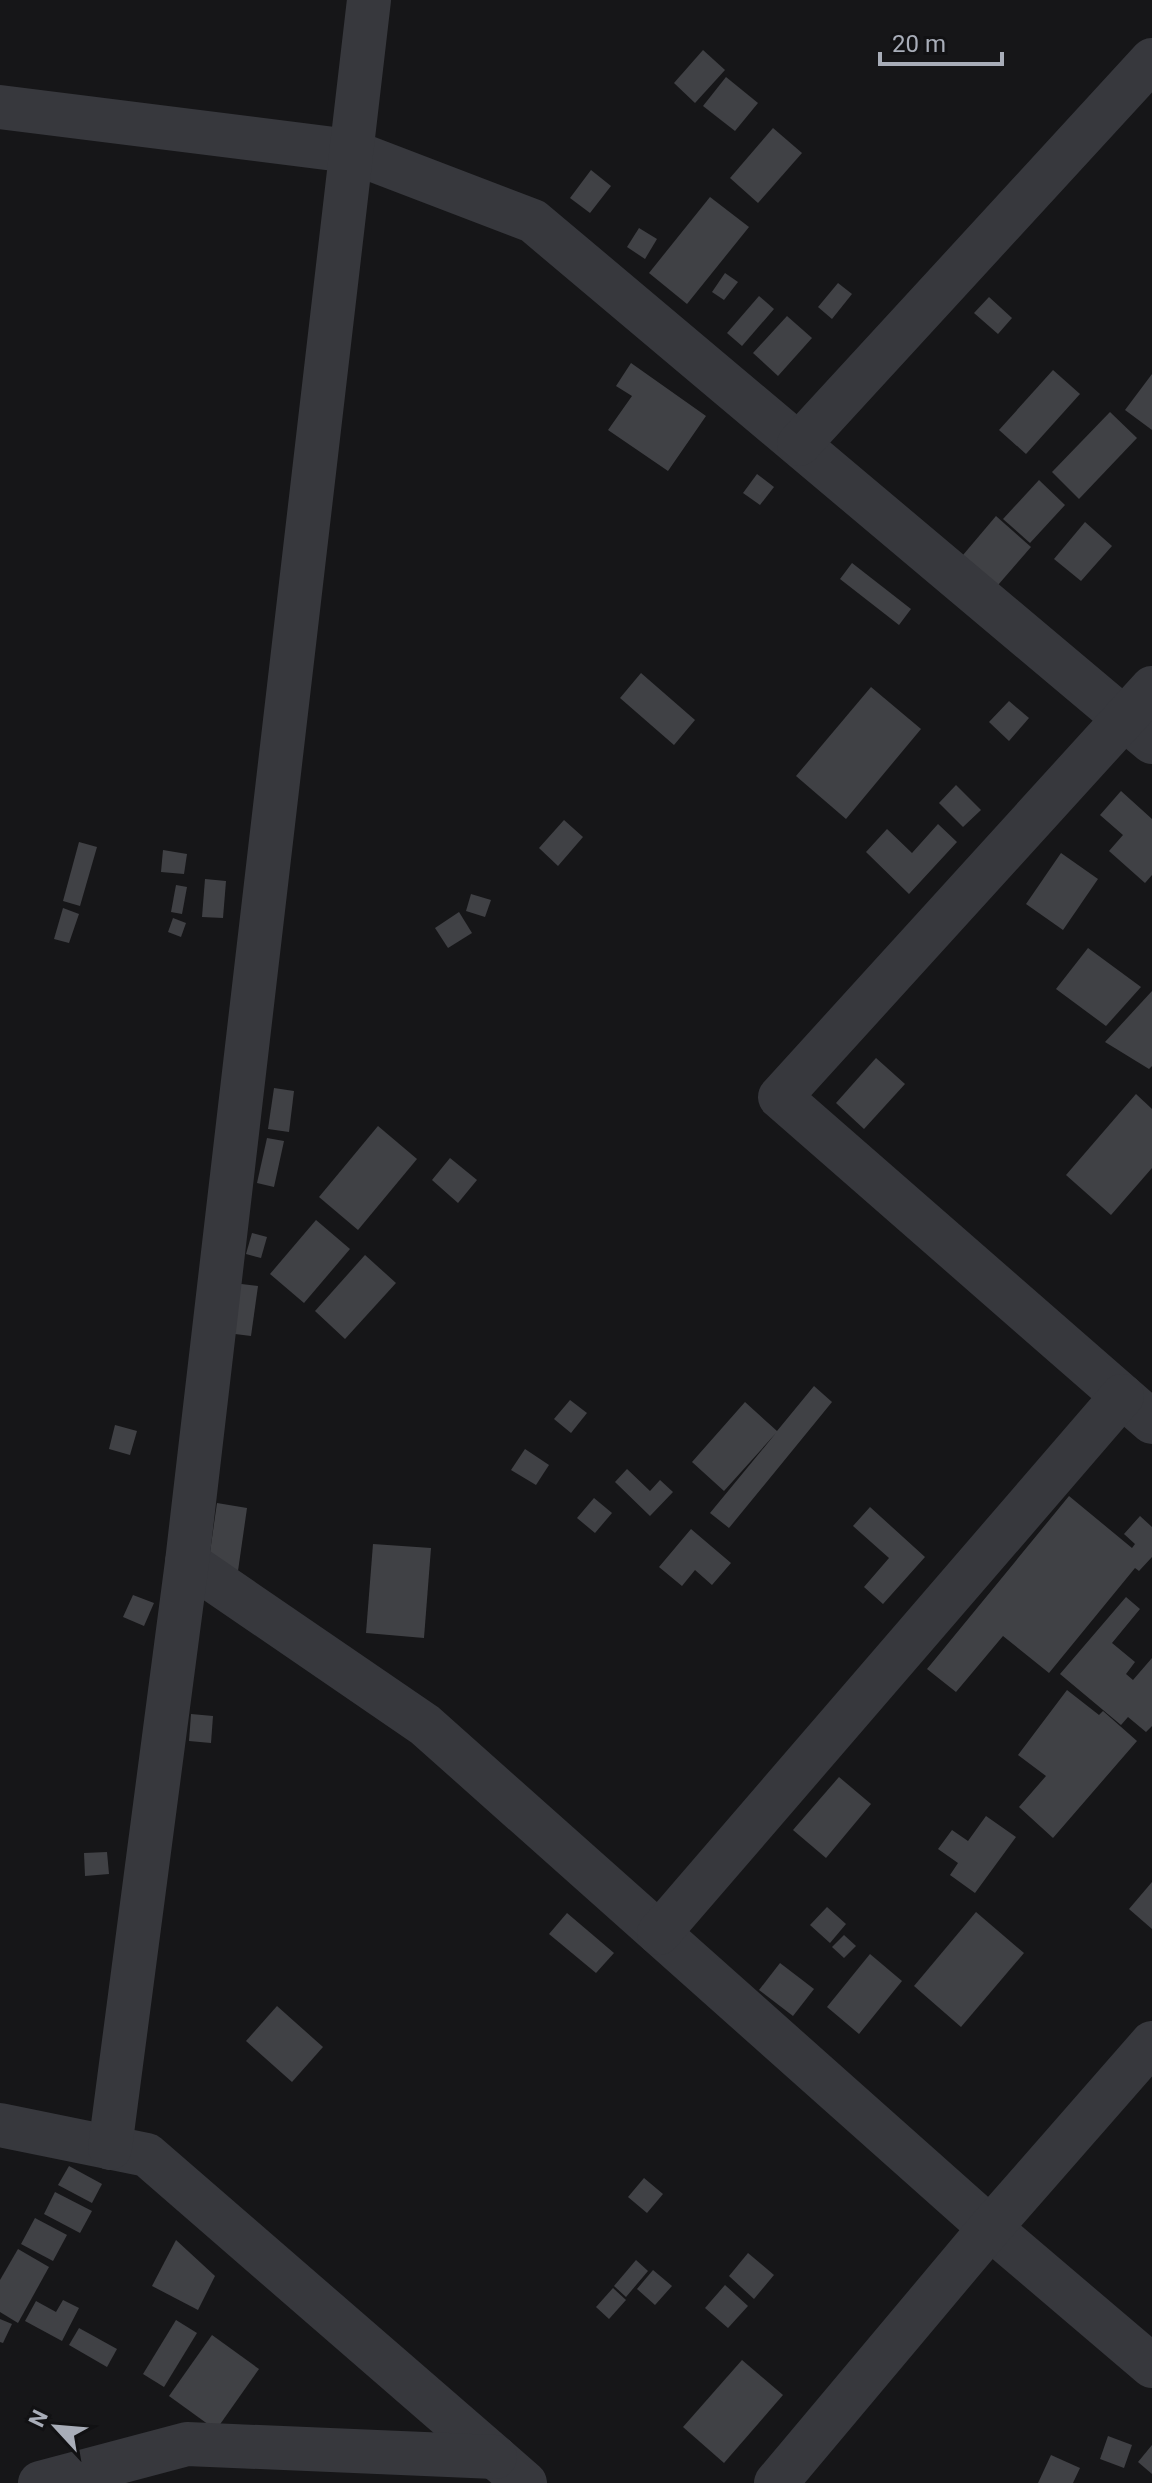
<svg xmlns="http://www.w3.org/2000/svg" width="1152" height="2483" viewBox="0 0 1152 2483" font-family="Roboto,sans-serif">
	<rect width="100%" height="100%" fill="#161618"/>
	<g fill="#404145">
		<polygon points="703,50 725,70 695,103 674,83"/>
		<polygon points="726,77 758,103 735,131 703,106"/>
		<polygon points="773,128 802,153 758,203 730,178"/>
		<polygon points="591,170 611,186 590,213 570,198"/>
		<polygon points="710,197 749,227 687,304 649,273"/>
		<polygon points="639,228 657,239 645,259 627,247"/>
		<polygon points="725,273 738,282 724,300 712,292"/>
		<polygon points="838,283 852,294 832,319 818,307"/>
		<polygon points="759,296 774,309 742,346 727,333"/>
		<polygon points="989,297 1012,318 998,334 974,313"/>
		<polygon points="787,316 812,338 778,376 753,353"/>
		<polygon points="631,363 706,416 668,471 608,430 632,396 616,386"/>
		<polygon points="1053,370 1080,394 1026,454 999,430"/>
		<polygon points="1152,374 1152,430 1125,410"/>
		<polygon points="1110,412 1137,438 1079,499 1052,472"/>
		<polygon points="757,474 774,487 760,505 743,493"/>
		<polygon points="1039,480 1065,505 1030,543 1003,519"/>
		<polygon points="996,516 1031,547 998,585 963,555"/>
		<polygon points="1085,522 1112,546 1081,581 1054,559"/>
		<polygon points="852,563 911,609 899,625 840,579"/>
		<polygon points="641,673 695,720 674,745 620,698"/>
		<polygon points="871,687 921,729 846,819 796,776"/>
		<polygon points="1009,701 1029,718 1009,741 989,722"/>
		<polygon points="956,785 981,810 963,827 939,803"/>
		<polygon points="1121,791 1152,819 1152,875 1145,883 1109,851 1123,835 1100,815"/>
		<polygon points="564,820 583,837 558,866 539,848"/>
		<polygon points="938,824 957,842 909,894 866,852 887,829 912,853"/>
		<polygon points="79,842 97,847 80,906 63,901"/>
		<polygon points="163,850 187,854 184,874 161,872"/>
		<polygon points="1061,853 1098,879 1063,930 1026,904"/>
		<polygon points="205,879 226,881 223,918 202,917"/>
		<polygon points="176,885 187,887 182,914 171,912"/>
		<polygon points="471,894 491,900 485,917 466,911"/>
		<polygon points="63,908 79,914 69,943 54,939"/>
		<polygon points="459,912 472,933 448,948 435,928"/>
		<polygon points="173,918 186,923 181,937 168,932"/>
		<polygon points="1088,948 1141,987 1106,1026 1056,989"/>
		<polygon points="1152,991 1152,1066 1149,1069 1105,1042"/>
		<polygon points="876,1058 905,1084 864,1129 836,1103"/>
		<polygon points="274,1088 294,1091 289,1132 268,1129"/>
		<polygon points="1136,1094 1152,1109 1152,1168 1111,1215 1066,1175"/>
		<polygon points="378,1126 417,1159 358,1230 319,1197"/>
		<polygon points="267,1138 284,1141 274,1187 257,1183"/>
		<polygon points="450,1158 477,1180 458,1203 432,1180"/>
		<polygon points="316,1220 350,1249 304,1303 270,1274"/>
		<polygon points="252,1233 267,1237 261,1258 246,1254"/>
		<polygon points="365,1255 396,1283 345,1339 315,1311"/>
		<polygon points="233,1283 258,1286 251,1336 227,1333"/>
		<polygon points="814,1386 832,1402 729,1528 710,1513 776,1433 724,1491 692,1462 745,1402 777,1431"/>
		<polygon points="570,1400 587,1413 571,1433 554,1419"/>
		<polygon points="115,1425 137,1431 130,1455 109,1449"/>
		<polygon points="525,1449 549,1465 536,1485 511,1470"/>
		<polygon points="627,1469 650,1491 660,1480 673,1492 650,1516 615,1482"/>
		<polygon points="1069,1496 1132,1548 1135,1544 1124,1534 1140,1516 1152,1527 1152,1557 1139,1571 1135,1568 1049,1673 1003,1636 956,1692 927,1669"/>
		<polygon points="594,1498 612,1513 595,1533 577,1518"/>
		<polygon points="217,1503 247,1508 238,1571 208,1566"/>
		<polygon points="870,1507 925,1557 883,1604 864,1587 889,1558 853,1526"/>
		<polygon points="691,1529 731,1563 712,1585 695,1570 682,1586 659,1567"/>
		<polygon points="373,1544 431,1548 424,1638 366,1633"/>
		<polygon points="133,1595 154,1603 144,1626 123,1617"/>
		<polygon points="1126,1597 1140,1609 1112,1643 1135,1662 1126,1674 1133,1680 1152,1658 1152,1726 1146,1732 1128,1717 1121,1725 1060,1674"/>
		<polygon points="1067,1690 1099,1715 1103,1711 1137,1741 1053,1838 1019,1807 1046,1776 1018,1755"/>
		<polygon points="191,1714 213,1716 211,1743 189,1741"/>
		<polygon points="839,1777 871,1804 826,1858 793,1830"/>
		<polygon points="986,1816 1016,1837 975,1893 950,1875 958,1863 938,1849 952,1830 968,1841"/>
		<polygon points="107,1852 109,1874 85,1876 84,1853"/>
		<polygon points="1152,1882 1152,1929 1129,1909"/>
		<polygon points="827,1907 846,1924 830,1943 810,1925"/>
		<polygon points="976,1912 1024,1953 961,2027 914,1986"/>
		<polygon points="567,1913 614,1953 596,1973 549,1934"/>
		<polygon points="844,1935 856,1946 844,1958 832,1947"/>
		<polygon points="870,1954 902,1981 859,2034 827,2007"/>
		<polygon points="780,1963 814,1989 793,2016 759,1990"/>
		<polygon points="277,2006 323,2047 292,2082 246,2041"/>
		<polygon points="69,2166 102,2184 92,2203 58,2185"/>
		<polygon points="644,2178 663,2194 647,2213 628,2197"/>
		<polygon points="55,2192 92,2211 80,2233 44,2214"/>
		<polygon points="35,2218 67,2235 53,2261 21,2244"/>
		<polygon points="176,2240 215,2276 198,2310 152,2286"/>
		<polygon points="18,2249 49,2267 18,2323 0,2312 0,2280"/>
		<polygon points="748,2253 774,2275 754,2299 729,2276"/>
		<polygon points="636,2260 648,2271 626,2297 614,2286"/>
		<polygon points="653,2270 672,2286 655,2305 637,2289"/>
		<polygon points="725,2285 748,2306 728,2328 705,2308"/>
		<polygon points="613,2288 626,2300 609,2319 596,2307"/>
		<polygon points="63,2300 79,2308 62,2341 25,2321 36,2301 56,2312"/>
		<polygon points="0,2319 12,2324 3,2343 0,2342"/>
		<polygon points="176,2320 197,2333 164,2387 143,2374"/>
		<polygon points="79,2328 117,2349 107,2367 69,2345"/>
		<polygon points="212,2335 259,2369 216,2430 169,2396"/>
		<polygon points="742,2360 783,2395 724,2463 683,2427"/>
		<polygon points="1108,2436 1132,2445 1124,2468 1100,2459"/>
		<polygon points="1152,2445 1152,2474 1138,2462"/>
		<polygon points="1051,2455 1080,2468 1073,2483 1038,2483"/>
	</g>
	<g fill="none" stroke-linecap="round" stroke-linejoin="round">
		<g stroke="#37383d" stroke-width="44">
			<polyline points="0,107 350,151 533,221 1152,742"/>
			<polyline points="799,444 1152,60"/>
			<polyline points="1152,688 780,1097 1152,1422"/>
			<polyline points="187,1562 425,1725 990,2228 1152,2366"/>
			<polyline points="659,1933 1122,1396"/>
			<polyline points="0,2125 147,2155 525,2483"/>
			<polyline points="110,2148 187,1562 369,0"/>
			<polyline points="40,2483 187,2444 495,2457"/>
			<polyline points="776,2483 990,2228 1152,2043"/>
		</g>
	</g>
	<g transform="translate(56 2427) rotate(296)" stroke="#111113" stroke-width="6" paint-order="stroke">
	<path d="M0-6L14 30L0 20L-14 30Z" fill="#a8adb8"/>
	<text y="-12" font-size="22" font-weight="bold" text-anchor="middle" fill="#a8adb8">N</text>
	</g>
	<path d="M880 52v12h122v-12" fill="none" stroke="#a8adb8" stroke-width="4"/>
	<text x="892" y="52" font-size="24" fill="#a8adb8" stroke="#111113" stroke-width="6" paint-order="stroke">20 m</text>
</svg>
